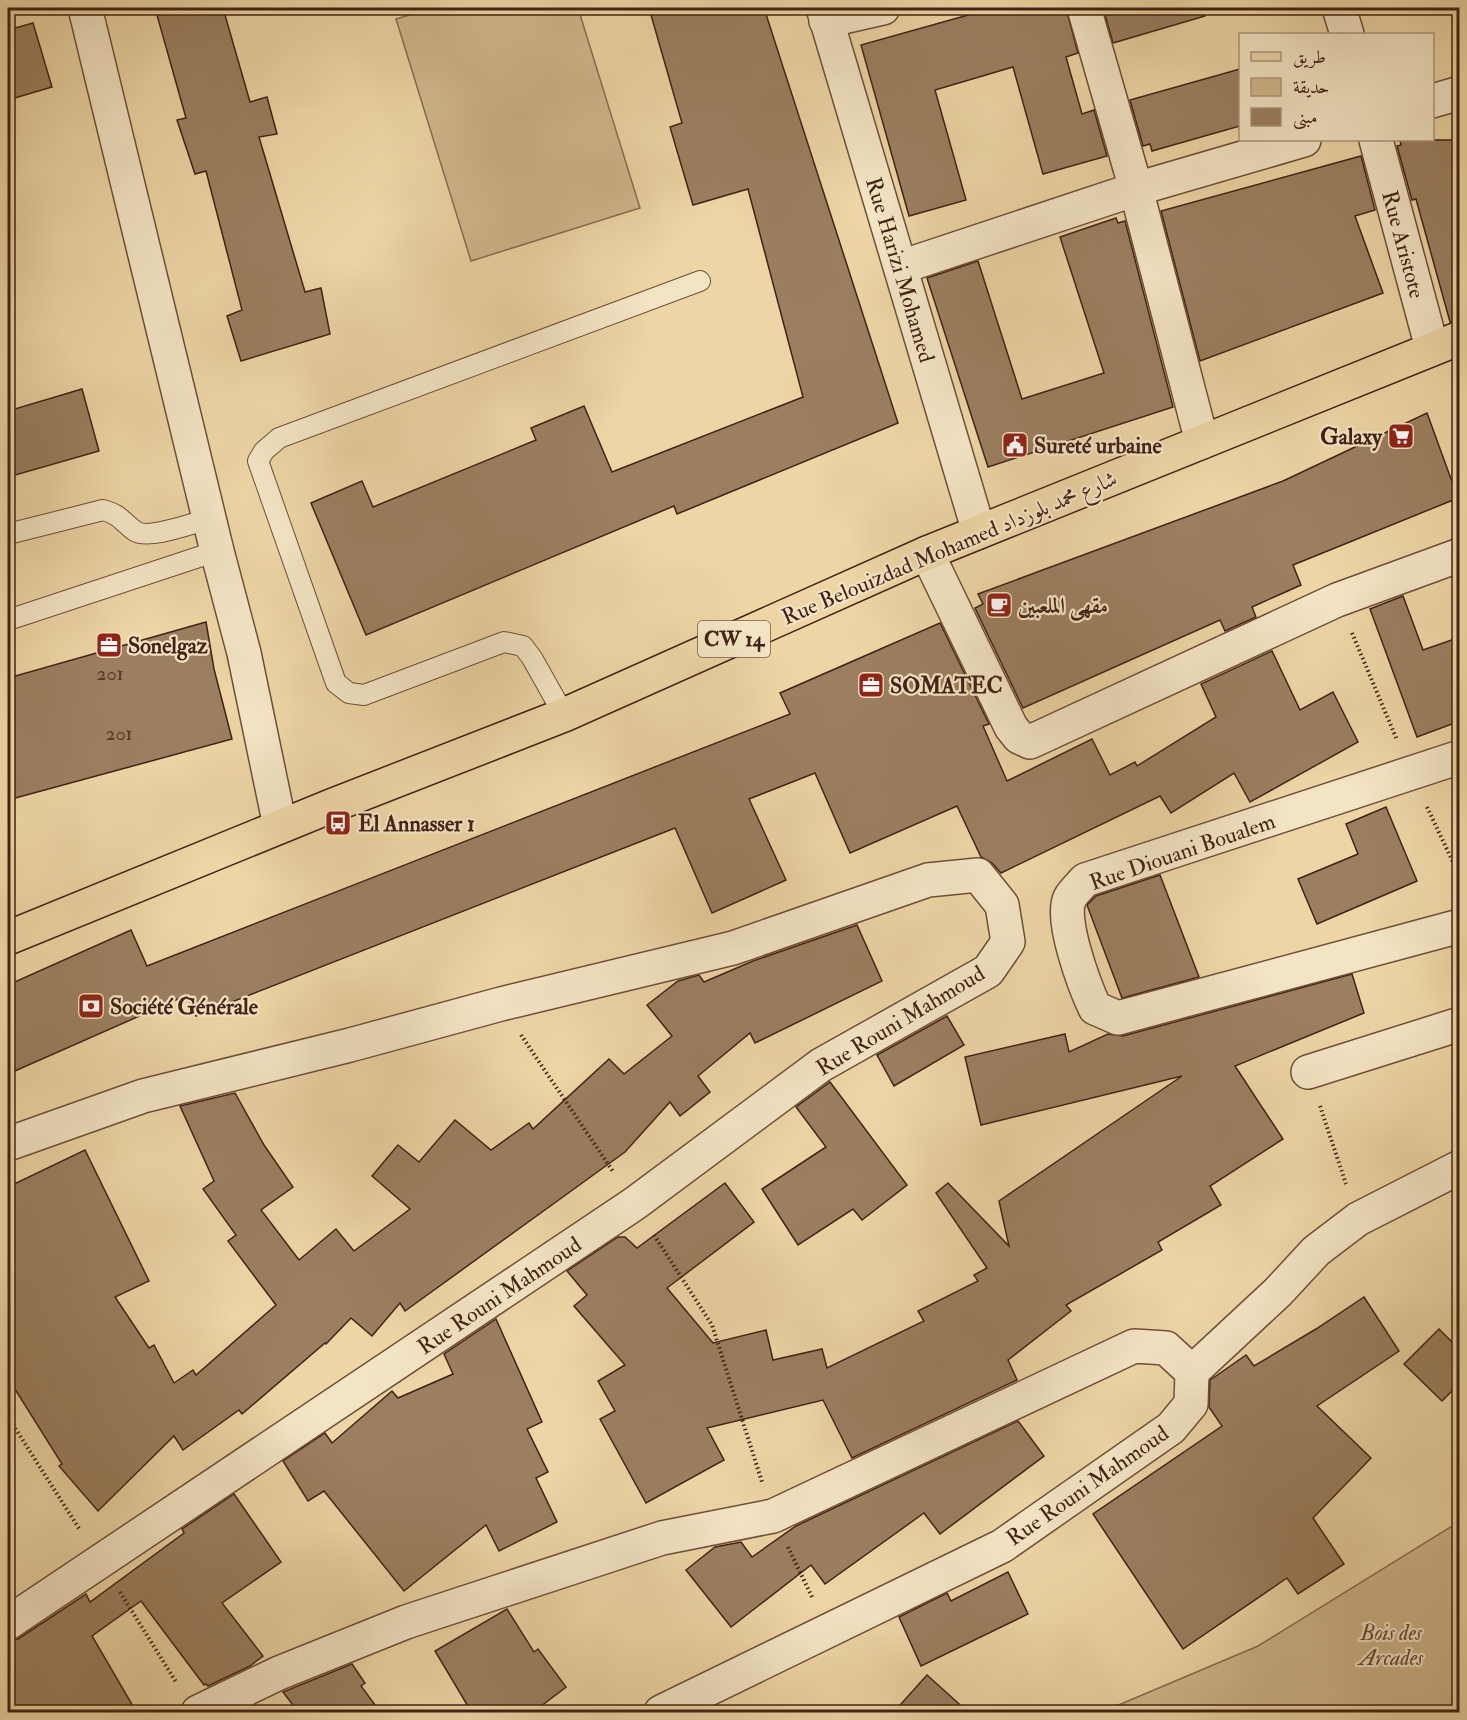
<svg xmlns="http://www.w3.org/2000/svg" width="1467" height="1720" viewBox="0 0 1467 1720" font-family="'IM FELL Double Pica',Amiri,serif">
	<rect width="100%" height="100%" fill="#edd5a5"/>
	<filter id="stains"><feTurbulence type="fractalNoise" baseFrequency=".00333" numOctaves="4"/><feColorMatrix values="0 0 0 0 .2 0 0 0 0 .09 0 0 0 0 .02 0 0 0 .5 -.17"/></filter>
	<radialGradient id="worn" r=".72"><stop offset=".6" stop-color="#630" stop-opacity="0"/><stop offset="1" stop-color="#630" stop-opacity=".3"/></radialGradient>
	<g fill="#d0b78d" stroke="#896c52" stroke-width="1.5">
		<polygon points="433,8 578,8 640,208 471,261 396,19"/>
		<polygon points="1457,1523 1460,1525 1459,1712 1102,1712 1258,1646"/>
	</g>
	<g fill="#9b7f60" stroke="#422216" stroke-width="1.5">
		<polygon points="155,8 223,8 250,102 267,97 277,134 259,137 305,292 321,288 330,334 241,361 227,316 242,310 206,171 195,174 177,120 186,118"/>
		<polygon points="649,8 764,8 898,423 677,514 674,506 366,635 311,503 362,481 373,507 536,440 531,428 584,406 612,472 803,397 748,189 693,205 670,127 682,123"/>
		<polygon points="993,8 1066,8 1078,53 1066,57 1082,114 1094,110 1107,156 1043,174 1013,67 935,90 966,200 909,216 861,45"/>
		<polygon points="1103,8 1204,8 1205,16 1113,43"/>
		<polygon points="33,23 52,87 8,100 8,30"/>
		<polygon points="1240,69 1240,126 1152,151 1150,144 1143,146 1130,100"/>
		<polygon points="1400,140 1456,140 1460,155 1460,320 1450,322 1416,199 1412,200 1397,146 1401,145"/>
		<polygon points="1361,156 1375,210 1355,216 1383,293 1200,361 1161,211"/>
		<polygon points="1116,218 1118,223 1125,221 1173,407 988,467 927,278 978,261 1022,399 1104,373 1060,237"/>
		<polygon points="82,389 99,451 8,477 8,411"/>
		<polygon points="1427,413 1458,498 1293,565 1301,585 1252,607 1256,617 1225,631 1220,620 1023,708 975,608 983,604 978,594 1283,481"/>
		<polygon points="1403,596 1423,650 1460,637 1460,721 1417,737 1370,609"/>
		<polygon points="206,622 214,669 232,739 8,800 8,678"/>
		<polygon points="940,623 989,724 983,726 1007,781 1092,739 1110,775 1135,762 1137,766 1216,717 1201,684 1272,651 1300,710 1333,692 1358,742 1250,802 1234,773 1171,813 1160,796 1001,873 992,863 981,857 957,806 850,853 815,773 749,799 786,880 712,913 675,828 196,1016 187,995 8,1074 8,985 131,930 147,966 790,714 780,693"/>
		<polygon points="1386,807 1417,881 1317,924 1298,879 1358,854 1346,824"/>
		<polygon points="1160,875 1199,977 1122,998 1087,905 1096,896"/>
		<polygon points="857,925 882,981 755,1043 750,1033 698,1076 710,1092 680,1116 670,1102 625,1152 405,1311 400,1303 372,1336 351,1318 326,1344 325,1343 242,1414 239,1410 183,1450 174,1436 98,1511 59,1466 62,1464 8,1378 8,1187 85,1150 149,1281 115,1297 149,1348 154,1345 174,1383 193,1370 196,1375 276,1305 228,1241 236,1235 203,1189 214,1181 180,1106 235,1093 264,1145 293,1187 261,1210 299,1260 336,1229 354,1251 410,1209 372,1176 398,1145 419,1162 455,1120 491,1150 529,1123 533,1129 609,1059 624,1074 672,1036 647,1005 678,981 699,975 704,982 753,961"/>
		<polygon points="1352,974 1364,1013 1235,1066 1283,1139 1210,1186 1221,1205 1158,1242 1162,1250 1066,1305 1071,1311 1008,1360 1017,1380 852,1458 823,1400 707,1428 724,1460 646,1503 600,1419 615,1411 598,1381 625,1365 574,1306 587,1295 567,1271 618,1237 625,1237 637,1248 725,1183 754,1222 667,1288 713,1343 766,1330 773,1360 822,1349 827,1368 924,1321 918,1311 978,1281 974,1275 987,1268 936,1193 948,1183 1009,1246 999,1201 1182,1076 981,1125 965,1057 1065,1034 1069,1052 1108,1034 1123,1036"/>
		<polygon points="947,1016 964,1045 894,1086 877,1055"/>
		<polygon points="830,1082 907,1185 862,1220 853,1209 798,1245 762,1189 826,1147 796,1107"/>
		<polygon points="1364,1297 1399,1351 1317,1406 1371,1458 1313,1518 1344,1564 1298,1594 1287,1578 1183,1649 1093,1514 1222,1426 1209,1407 1210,1380 1216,1376 1246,1355 1254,1366 1316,1329"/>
		<polygon points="496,1319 542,1422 527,1429 548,1472 536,1478 557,1522 499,1551 486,1525 404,1591 324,1491 308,1501 283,1461 325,1433 332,1443 392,1391 398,1398 453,1374 444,1354"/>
		<polygon points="1439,1329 1460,1350 1460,1383 1442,1401 1404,1364"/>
		<polygon points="1018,1421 1044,1456 940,1534 924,1513 825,1584 811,1565 731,1627 686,1570 715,1547 741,1542 752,1557 796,1526"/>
		<polygon points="234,1494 281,1562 222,1603 263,1656 250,1666 208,1686 206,1684 204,1685 141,1601 92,1636 137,1713 8,1713 8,1641 18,1639 86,1594 90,1602 184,1533 182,1529"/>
		<polygon points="1008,1572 1028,1614 921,1666 899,1617 947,1593 951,1601"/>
		<polygon points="507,1609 534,1652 538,1649 566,1687 532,1713 472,1713 435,1651"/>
		<polygon points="352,1664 365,1683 361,1686 381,1713 299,1713 283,1692"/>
		<polygon points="927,1675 969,1713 893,1713"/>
	</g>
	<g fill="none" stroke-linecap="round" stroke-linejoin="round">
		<defs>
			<g id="service">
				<path d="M8,534L103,510C121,515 121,521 135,531C148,540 193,523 209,519"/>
				<polyline points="8,620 217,551"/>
				<polyline points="564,715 532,658 523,646 504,642 364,695 349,693 336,683 258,461 264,451 279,438 700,281"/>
			</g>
			<g id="minor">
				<polyline points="85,8 217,551 244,653 280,826"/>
				<path id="s1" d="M823,8L979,532"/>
				<polyline points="1084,8 1136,189 1202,442"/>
				<polyline points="1339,8 1347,34"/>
				<polyline points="826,21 883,8"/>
				<polyline points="1432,101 1460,93"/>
				<path id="s2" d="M1376,140L1432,348"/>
				<polyline points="901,267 1136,189 1304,140"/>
				<polyline points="927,553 1011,727 1019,737 1030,742 1337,600 1460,555"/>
				<path d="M1460,757L1085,880C1080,886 1073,892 1070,898C1059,918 1085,987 1095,1008L1118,1018L1460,926"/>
				<polyline points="1308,1072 1460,1024"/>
				<polyline points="8,1144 143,1096 350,1045 501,1004 733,948 928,880 978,875 1002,905 1008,942 988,971 821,1065 634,1204 8,1623"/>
				<polyline points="1192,1372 1278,1292 1316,1251 1358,1219 1460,1167"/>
				<polyline points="198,1712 279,1673 406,1622 662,1538 773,1516 1134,1346 1166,1348 1192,1372 1191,1404 1171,1428 1002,1546 661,1712"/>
			</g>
			<polyline id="primary" points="8,938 331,806 564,715 927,553 1460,338"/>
		</defs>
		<use href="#service" stroke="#6d4f3a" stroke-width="22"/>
		<use href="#minor" stroke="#6d4f3a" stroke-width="36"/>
		<use href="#primary" stroke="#422216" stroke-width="36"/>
		<g stroke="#422216" stroke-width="4" stroke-dasharray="1.5 3" stroke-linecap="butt">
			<polyline points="1352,633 1397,740"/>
			<polyline points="1427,807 1460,877"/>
			<polyline points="521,1035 614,1173"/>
			<polyline points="1320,1106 1346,1184"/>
			<polyline points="654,1235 712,1325 762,1482"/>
			<polyline points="8,1417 80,1530"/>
			<polyline points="788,1547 812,1597"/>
			<polyline points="120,1592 176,1682"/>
		</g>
		<use href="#service" stroke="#f3e4c4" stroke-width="20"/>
		<use href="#minor" stroke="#f3e4c4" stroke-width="33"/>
		<use href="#primary" stroke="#edd5a5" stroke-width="33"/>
	</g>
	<defs>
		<symbol id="supermarket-square" viewBox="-11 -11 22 22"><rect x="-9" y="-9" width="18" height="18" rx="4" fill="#8f2418" stroke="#f3e4c4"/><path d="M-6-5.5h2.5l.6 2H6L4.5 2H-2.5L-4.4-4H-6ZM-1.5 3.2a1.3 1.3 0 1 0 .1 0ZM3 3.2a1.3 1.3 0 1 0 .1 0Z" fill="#fff"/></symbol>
		<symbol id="civic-square" viewBox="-11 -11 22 22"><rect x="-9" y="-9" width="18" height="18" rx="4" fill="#8f2418" stroke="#f3e4c4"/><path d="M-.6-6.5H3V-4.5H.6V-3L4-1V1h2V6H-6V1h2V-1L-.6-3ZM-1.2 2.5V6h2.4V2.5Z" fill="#fff"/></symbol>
		<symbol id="cafe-square" viewBox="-11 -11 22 22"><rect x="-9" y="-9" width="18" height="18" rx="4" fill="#8f2418" stroke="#f3e4c4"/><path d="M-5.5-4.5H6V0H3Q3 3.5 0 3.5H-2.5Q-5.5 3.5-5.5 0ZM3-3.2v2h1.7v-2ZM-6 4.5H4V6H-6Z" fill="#fff"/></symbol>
		<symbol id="office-square" viewBox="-11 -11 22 22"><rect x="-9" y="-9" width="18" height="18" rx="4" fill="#8f2418" stroke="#f3e4c4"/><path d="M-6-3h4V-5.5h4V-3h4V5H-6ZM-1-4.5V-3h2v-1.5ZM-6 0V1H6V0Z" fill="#fff"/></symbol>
		<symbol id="bus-square" viewBox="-11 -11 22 22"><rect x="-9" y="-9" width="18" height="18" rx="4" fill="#8f2418" stroke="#f3e4c4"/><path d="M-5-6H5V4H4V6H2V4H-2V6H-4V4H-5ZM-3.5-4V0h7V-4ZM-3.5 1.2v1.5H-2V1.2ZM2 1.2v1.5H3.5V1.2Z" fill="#fff"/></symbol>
		<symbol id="bank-square" viewBox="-11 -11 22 22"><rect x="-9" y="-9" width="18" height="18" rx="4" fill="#8f2418" stroke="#f3e4c4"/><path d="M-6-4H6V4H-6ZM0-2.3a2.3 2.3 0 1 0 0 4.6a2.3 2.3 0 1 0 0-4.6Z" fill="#fff"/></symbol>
	</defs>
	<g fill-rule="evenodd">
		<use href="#supermarket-square" x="1386" y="421" width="30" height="30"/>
		<use href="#civic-square" x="1000" y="430" width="30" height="30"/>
		<use href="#cafe-square" x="984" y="590" width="30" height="30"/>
		<use href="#office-square" x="94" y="630" width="30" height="30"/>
		<use href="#office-square" x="856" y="670" width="30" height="30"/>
		<use href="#bus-square" x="323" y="808" width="30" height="30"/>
		<use href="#bank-square" x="76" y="991" width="30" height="30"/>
	</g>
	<g text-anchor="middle" stroke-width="4.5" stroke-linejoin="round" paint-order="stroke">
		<g font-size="20" fill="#583928">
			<text x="110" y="680">201</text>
			<text x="119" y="740">201</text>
		</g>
		<rect fill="#f3e4c4" stroke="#775c4a" stroke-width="1.5" x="698" y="621" width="72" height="36" rx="4.5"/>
		<g font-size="21" font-weight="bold" fill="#422216">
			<text x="734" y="646">CW 14</text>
		</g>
		<g font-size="22" fill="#422216" stroke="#f3e4c4">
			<text dy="8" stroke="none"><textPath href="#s2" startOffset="108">Rue Aristote</textPath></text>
			<text dy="8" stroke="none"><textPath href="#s1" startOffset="273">Rue Harizi Mohamed</textPath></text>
			<text transform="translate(949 547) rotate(-23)" y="8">Rue Belouizdad Mohamed شارع محمد بلوزداد</text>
			<text transform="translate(1182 851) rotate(-19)" y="8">Rue Diouani Boualem</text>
			<text transform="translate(900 1020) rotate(-31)" y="8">Rue Rouni Mahmoud</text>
			<text transform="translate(499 1295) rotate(-34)" y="8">Rue Rouni Mahmoud</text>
			<text transform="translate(1087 1485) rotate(-35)" y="8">Rue Rouni Mahmoud</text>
		</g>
		<g font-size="22" font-weight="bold" fill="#422216" stroke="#f3e4c4" text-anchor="start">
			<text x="1382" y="444" text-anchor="end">Galaxy</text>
			<text x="1034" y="453">Sureté urbaine</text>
			<text x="1018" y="613">مقهى الملعبين</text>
			<text x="128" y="653">Sonelgaz</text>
			<text x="890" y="693">SOMATEC</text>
			<text x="358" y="831">El Annasser 1</text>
			<text x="110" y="1014">Société Générale</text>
		</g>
		<g font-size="22" font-style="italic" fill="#664734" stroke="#f3e4c4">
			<text x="1391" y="1640">Bois des<tspan x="1391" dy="25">Arcades</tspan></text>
		</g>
	</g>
	<rect width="1467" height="1720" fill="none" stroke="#edd5a5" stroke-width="30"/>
	<rect x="9" y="9" width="1449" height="1702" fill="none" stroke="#422216" stroke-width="3"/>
	<rect x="15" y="15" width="1437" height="1690" fill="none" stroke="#422216" stroke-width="1.5"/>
	<rect x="1239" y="33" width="195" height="108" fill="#f3e4c4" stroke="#ac967e" stroke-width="1.5"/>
	<rect x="1251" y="52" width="30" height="9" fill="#edd5a5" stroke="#ac967e" stroke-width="1.5"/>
	<text x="1293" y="63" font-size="18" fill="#422216">طريق</text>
	<rect x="1251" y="78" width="30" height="18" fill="#d0b78d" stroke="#ac967e" stroke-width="1.5"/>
	<text x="1293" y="93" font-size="18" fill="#422216">حديقة</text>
	<rect x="1251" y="108" width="30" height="18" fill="#9b7f60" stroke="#ac967e" stroke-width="1.5"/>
	<text x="1293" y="123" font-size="18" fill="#422216">مبنى</text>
	<rect width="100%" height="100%" filter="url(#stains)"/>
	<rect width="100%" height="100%" fill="url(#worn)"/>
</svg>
